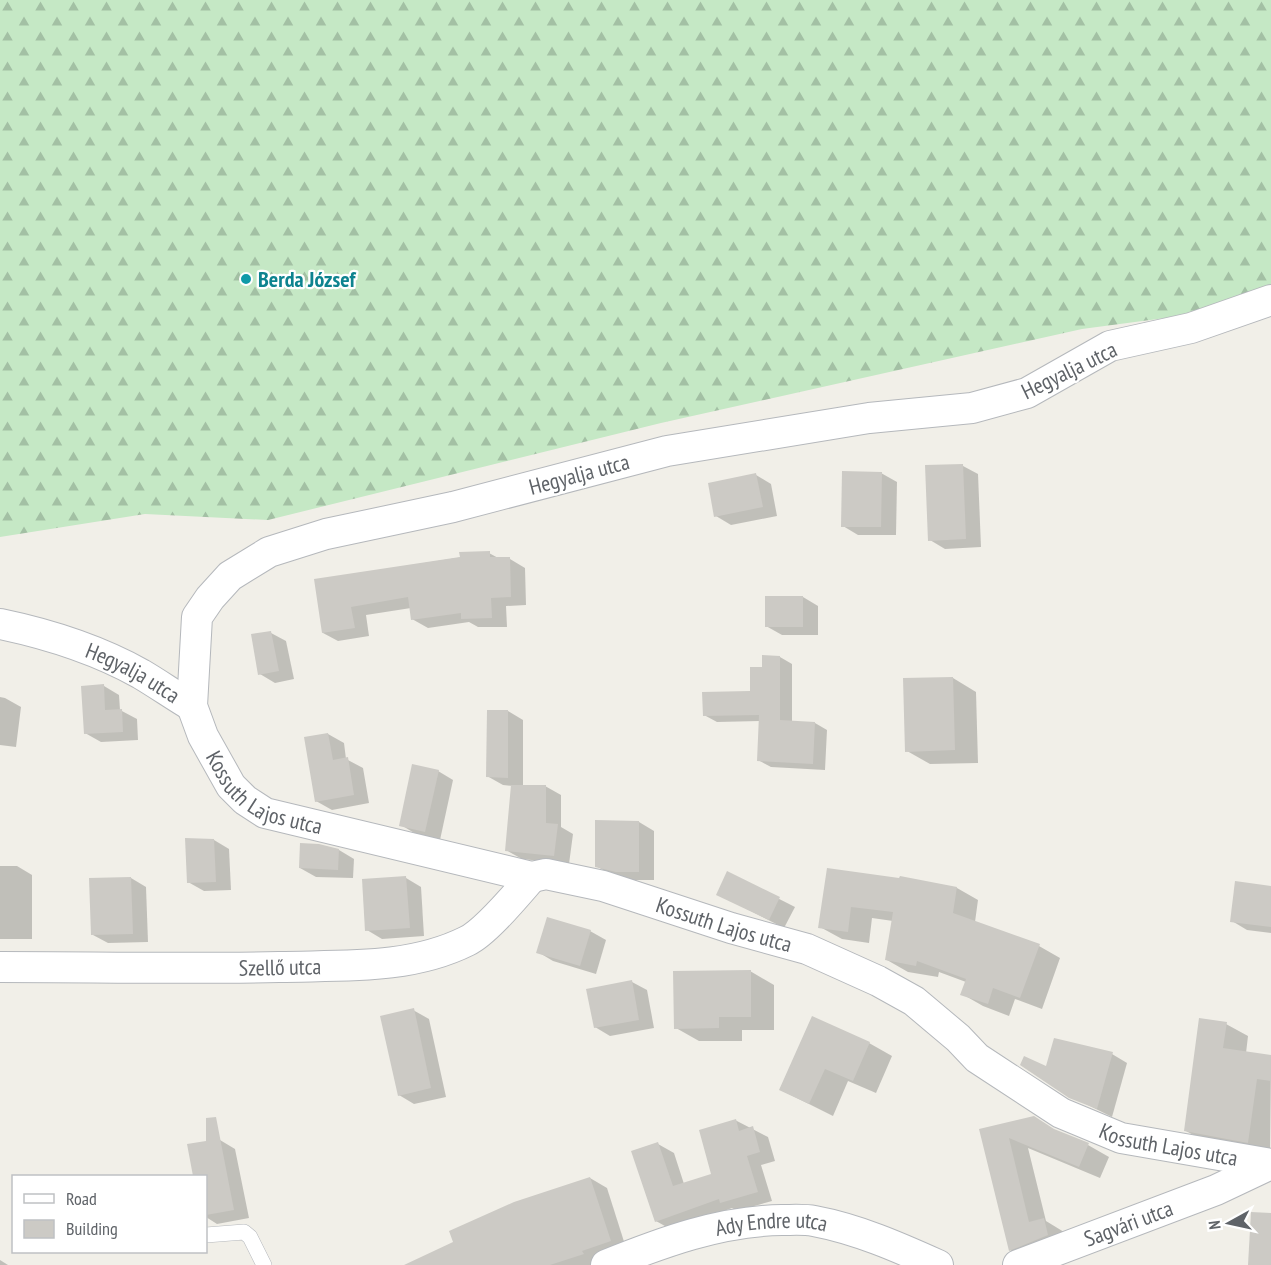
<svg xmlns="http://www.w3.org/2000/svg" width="1271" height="1265" viewBox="0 0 1271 1265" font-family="'PT Sans Narrow',sans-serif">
	<defs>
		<pattern id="forest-firs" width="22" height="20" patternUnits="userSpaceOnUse" patternTransform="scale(1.5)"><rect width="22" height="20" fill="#c5e8c5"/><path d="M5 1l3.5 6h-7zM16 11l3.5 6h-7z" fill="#a3c0a4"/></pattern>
	</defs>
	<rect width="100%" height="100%" fill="#f1efe8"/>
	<polygon fill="url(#forest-firs)" points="0,0 1271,0 1271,304 1082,329 661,423 268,520 145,514 0,537"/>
	<g fill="#0003">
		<polygon points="963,466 978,474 981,547 945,549 930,540"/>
		<polygon points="881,473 897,482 896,535 858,535 843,526"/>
		<polygon points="756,475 771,484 777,516 731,525 716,516"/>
		<polygon points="489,553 500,559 510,559 525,568 526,605 506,606 507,627 478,627 469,622 428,628 412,619 411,608 366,615 369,636 338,641 323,633 315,580"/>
		<polygon points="803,597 818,606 818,635 782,635 766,626"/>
		<polygon points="271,633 286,641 294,679 275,683 260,674"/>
		<polygon points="780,657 792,664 792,722 815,723 827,730 825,770 771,767 758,760 760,721 717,722 704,715 751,692 763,668"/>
		<polygon points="953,678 976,692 978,763 930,764 907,751"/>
		<polygon points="104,686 119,695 120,710 137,719 138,740 101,742 85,733"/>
		<polygon points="0,697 5,698 21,707 16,747 0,745"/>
		<polygon points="508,711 523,720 523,786 545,786 561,795 561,827 573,834 569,864 522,859 506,850 513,786 503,785 487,776"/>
		<polygon points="328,734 344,743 346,759 363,768 369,803 332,810 316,801"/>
		<polygon points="438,771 453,780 440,840 416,834 401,825"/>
		<polygon points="639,822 654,831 654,880 633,880 612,875 596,866"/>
		<polygon points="214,840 229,849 231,890 204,891 188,882"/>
		<polygon points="339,850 354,859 353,878 316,877 300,868"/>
		<polygon points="0,866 17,866 32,875 32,939 0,939"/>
		<polygon points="828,870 900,880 901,878 957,888 978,900 975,922 1039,946 1060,958 1042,1009 1015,999 1009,1016 983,1006 962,994 966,982 939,972 938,977 908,972 887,960 893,921 872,918 869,943 842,939 820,927"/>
		<polygon points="728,873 795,907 784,928 718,894"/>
		<polygon points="131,878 146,887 148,942 108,943 93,935"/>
		<polygon points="406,878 421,887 424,936 382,939 367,930"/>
		<polygon points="1271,887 1271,933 1247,930 1232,921"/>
		<polygon points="590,931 606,940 596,974 553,961 538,952"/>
		<polygon points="750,971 774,985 774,1030 742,1030 742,1041 699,1041 676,1028"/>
		<polygon points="632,982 647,990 654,1028 610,1036 595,1027"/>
		<polygon points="413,1010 429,1019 446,1097 414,1104 399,1095"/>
		<polygon points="1226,1024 1248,1036 1246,1053 1271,1061 1270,1154 1208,1143 1186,1131"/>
		<polygon points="869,1043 892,1056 876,1093 848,1081 833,1116 781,1090"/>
		<polygon points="1112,1054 1127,1063 1112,1117 1070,1096 1047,1068"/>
		<polygon points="735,1120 768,1137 775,1161 761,1165 772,1201 737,1211 732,1208 672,1230 656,1221 658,1144 674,1153 684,1184 713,1175"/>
		<polygon points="981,1130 1060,1133 1088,1145 1109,1157 1100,1178 1028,1148 1046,1221 1064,1232 1031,1262 1010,1250"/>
		<polygon points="220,1140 235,1149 249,1218 217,1224 206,1217 206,1176 195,1176 189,1146"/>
		<polygon points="590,1178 607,1188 627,1251 595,1265 409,1265"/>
		<polygon points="0,1260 8,1265 0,1265"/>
	</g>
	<g fill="#cccac5">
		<polygon points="963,464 966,539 928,541 925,465"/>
		<polygon points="842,471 882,472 881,527 841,527"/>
		<polygon points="756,473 763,507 714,517 708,483"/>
		<polygon points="490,551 490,557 510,557 511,597 491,598 492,618 461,619 461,613 411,620 408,597 351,607 355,628 322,633 314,579 460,557 459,552"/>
		<rect x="765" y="596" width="38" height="31"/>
		<polygon points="271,631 279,671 258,675 251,634"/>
		<polygon points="762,655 780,656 780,720 815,722 813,764 757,761 759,715 703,716 702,692 750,691 750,667 762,667"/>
		<polygon points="953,677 955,750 905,752 903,678"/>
		<polygon points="104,684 105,710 122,709 123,732 84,734 81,686"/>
		<polygon points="487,710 508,710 508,778 486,777"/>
		<polygon points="328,733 333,760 348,757 354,795 315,802 304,737"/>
		<polygon points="412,764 439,770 425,832 399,826"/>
		<polygon points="511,785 546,785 546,823 558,824 554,856 505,851"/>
		<polygon points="595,820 639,821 639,872 616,872 595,867"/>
		<polygon points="185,838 214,839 216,882 187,883"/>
		<polygon points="300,843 319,844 339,849 338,870 299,868"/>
		<polygon points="827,868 899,878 900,876 957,887 953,913 1040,944 1020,998 993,988 988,1004 960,995 966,979 917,961 916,966 885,960 893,912 851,907 848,932 818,928"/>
		<polygon points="727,871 780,897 769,920 716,895"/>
		<polygon points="406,876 410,928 365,931 362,879"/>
		<polygon points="131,877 133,934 91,935 89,878"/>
		<polygon points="1235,881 1271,886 1271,927 1230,922"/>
		<polygon points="547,917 591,930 580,966 536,953"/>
		<polygon points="751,970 751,1017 719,1017 719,1028 674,1029 673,971"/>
		<polygon points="632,980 639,1020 594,1028 586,989"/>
		<polygon points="414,1008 431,1088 398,1096 380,1016"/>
		<polygon points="812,1016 870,1042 853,1081 825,1069 809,1104 779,1090"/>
		<polygon points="1199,1018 1227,1022 1223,1048 1271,1055 1271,1081 1257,1079 1248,1143 1184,1131"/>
		<polygon points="1054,1038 1113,1052 1097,1109 1069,1098 1020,1065 1024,1056 1046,1066"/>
		<polygon points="1034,1116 1054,1129 1089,1143 1079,1167 1009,1138 1029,1222 1044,1218 1048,1235 1009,1251 979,1129"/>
		<polygon points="216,1117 234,1210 206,1215 206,1176 193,1176 187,1144 206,1141 206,1118"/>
		<polygon points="736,1119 739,1131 753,1126 760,1152 747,1156 758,1192 720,1203 719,1199 655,1222 631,1151 658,1142 673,1186 711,1174 699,1130"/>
		<polygon points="590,1177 611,1241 582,1251 584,1254 550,1265 404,1265 453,1242 449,1231 514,1202"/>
		<polygon points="1251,1212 1271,1213 1271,1265 1248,1265"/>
	</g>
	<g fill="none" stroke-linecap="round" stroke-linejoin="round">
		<defs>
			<polyline id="service" points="206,1235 244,1232 250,1237 264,1265"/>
			<g id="minor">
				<path id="s1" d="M1271,300L1191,328L1110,346L1027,393L972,408L869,418L667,451L453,507L326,534L269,552L230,576L210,598L197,617L192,706L203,736L231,786L245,800L265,813L532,877L546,874L603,886L731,928L807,949L878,981L914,1001L958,1038L977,1058L1061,1113L1121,1138L1271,1164"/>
				<path id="s2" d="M0,624C48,634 98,650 141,674C158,684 175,696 192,706"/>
				<path id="s3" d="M0,967C93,967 186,969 279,967C342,965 409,970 467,941C486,932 517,894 532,877"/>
				<path id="s4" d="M606,1265C663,1242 720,1221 782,1220C792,1220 804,1219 814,1221C857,1229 898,1247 938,1265"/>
				<path id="s5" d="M1018,1265L1216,1190L1271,1164"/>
			</g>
		</defs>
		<use href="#service" stroke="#b5b8bc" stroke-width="16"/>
		<use href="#minor" stroke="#b5b8bc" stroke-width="32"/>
		<use href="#service" stroke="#fff" stroke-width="15"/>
		<use href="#minor" stroke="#fff" stroke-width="30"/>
	</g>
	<circle fill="#0f9aa8" stroke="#fff" stroke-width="2" cx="246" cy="279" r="6"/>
	<g text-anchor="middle" stroke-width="4.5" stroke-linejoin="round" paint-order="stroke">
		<g font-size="22" font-weight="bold" fill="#0d838f" stroke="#fff" text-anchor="start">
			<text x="258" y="287">Berda József</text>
		</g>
		<g font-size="22" fill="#5f6368" stroke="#fff">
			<text transform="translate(1069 370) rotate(-26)" y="8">Hegyalja utca</text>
			<text transform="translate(579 474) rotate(-15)" y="8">Hegyalja utca</text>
			<text dy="8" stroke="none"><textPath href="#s2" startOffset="142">Hegyalja utca</textPath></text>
			<text dy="8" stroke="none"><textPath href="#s1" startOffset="1348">Kossuth Lajos utca</textPath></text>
			<text dy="8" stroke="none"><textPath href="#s1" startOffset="1834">Kossuth Lajos utca</textPath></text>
			<text dy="8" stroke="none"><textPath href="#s3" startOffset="280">Szellő utca</textPath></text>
			<text dy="8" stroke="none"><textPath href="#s1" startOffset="2338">Kossuth Lajos utca</textPath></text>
			<text dy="8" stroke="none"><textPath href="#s5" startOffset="118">Sagvári utca</textPath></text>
			<text dy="8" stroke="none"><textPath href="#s4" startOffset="172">Ady Endre utca</textPath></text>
		</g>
	</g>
	<rect x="12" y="1175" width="195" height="78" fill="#ffffff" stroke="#bfc1c3" stroke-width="1.5"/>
	<rect x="24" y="1194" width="30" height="9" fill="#ffffff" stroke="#bfc1c3" stroke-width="1.5"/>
	<text x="66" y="1205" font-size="18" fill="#5f6368">Road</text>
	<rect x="24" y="1220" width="30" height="18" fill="#cccac5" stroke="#bfc1c3" stroke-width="1.5"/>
	<text x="66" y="1235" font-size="18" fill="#5f6368">Building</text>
	<g transform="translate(1229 1223) rotate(262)" stroke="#ffffff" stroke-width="4.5" paint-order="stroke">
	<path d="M0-4.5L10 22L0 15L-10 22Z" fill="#5f6368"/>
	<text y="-9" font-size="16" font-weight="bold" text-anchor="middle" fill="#5f6368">N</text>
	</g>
</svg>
